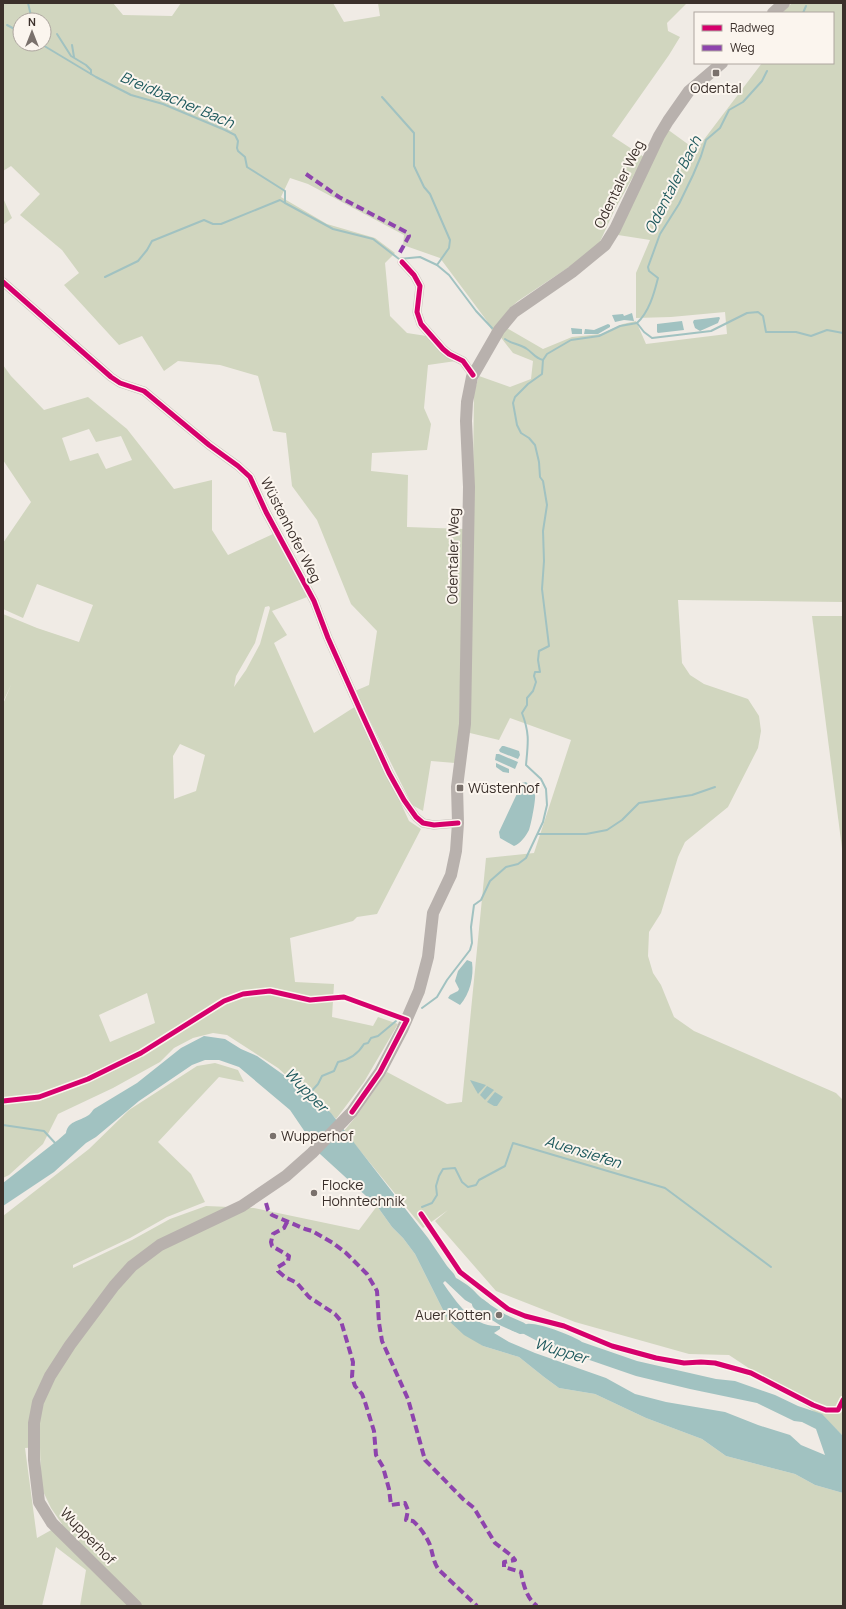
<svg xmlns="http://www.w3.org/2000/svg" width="846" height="1609" viewBox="0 0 846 1609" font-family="Manrope,sans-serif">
	<rect width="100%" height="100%" fill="#f0ebe5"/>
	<g fill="#d1d6bf" fill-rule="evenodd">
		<path d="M3,3H113L123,15L172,16L181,3H333L344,22L380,16L378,3H687L667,23L668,31L680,37L669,55L612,136L644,157L615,209L598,246L575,263L518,301L509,309L493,333L487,321L440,258L403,245L404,235L308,184L290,178L281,197L327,224L375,238L395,253L385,263L390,316L407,333L433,337L456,361L428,365L424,408L431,424L427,450L372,453L371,471L408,475L407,527L464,529L459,731L455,763L431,761L423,811L412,805L355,691L369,685L377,631L351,604L317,520L292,486L286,433L273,431L258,376L220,365L178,361L164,371L142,336L119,345L64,285L79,273L62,250L20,215L40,194L11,166L3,171ZM20,20H44V44H20Z"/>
		<polygon points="792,3 843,3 843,248 842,251 843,252 843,602 678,600 682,663 690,675 704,684 748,699 759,716 761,731 758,748 728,807 685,842 678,857 661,913 649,932 648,956 653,973 661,985 674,1017 694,1031 836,1093 843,1100 843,1436 828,1421 729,1355 689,1354 575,1322 496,1291 435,1221 448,1210 423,1228 344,1131 358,1114 387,1072 447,1104 462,1102 486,858 534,853 571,740 510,718 499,740 470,733 474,392 479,376 510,387 531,379 533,361 513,353 499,335 505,327 543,349 572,337 601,334 623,324 636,321 646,344 727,334 725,312 671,317 636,318 636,273 650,240 618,235 667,129 696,150 762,63 833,63 833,13 782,13"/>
		<polygon points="3,198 12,218 3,225"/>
		<path d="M3,365L11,376L44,410L88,397L127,429L174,489L212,480V530L228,555L273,534L307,597L272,611L287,635L274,643L314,733L356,706L409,821L421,829L377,914L357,917L353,921L290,938L295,982L334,984L332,1017L373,1026L378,1017L398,1024L364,1082L336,1119L316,1097L298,1086L278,1068L227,1035L213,1033L193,1038L174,1048L160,1062L113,1088L58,1114L43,1144L9,1175L3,1178V704L11,685L3,702V614L37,628L79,642L93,605L37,584L23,618L3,609V543L31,502L3,460ZM89,429L96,442L121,436L132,460L106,469L98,453L70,461L62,438ZM269,606L270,608L260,644L246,670L234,687L236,676L255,643L265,607ZM180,744L205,755L196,791L174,799L173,756ZM147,993L155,1023L110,1042L99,1015Z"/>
		<polygon points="812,616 843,616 843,856"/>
		<path d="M215,1063L238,1070L244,1082L219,1077L158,1142L191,1174L205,1202L167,1217L130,1238L73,1265V1268L132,1240L170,1219L206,1206L254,1208L359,1230L377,1206L392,1227L403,1238L415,1254L448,1320L483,1346L519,1357L544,1377L559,1388L595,1394L646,1418L702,1439L726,1456L795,1474L815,1485L843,1493V1606H80L86,1570L56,1547L42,1606H3V1216L89,1149L129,1110L197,1066ZM40,1447L41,1487L51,1508L62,1524L37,1538L25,1448Z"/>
	</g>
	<g fill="#a1c2c1">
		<polygon points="632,313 634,321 624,320 615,322 612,315 623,314 624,316"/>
		<polygon points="719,317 720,318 718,323 700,331 695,328 693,322 694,320"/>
		<polygon points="682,321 684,330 658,333 657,332 657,324"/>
		<polygon points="608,324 610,325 610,327 598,334 584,334 585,329 594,330"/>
		<polygon points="571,328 582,329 582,334 572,334"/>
		<polygon points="502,746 504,746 519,751 520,755 518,759 500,752 499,750"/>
		<polygon points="496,754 499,754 518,762 515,769 495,760"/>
		<polygon points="496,763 509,769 509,773 503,772 496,767"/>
		<path d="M526,782C530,786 534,789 535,795C536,799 531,825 529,830C526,836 520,844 514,846L500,838L499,832L522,783Z"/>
		<path d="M467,960L472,962C474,976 470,994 460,1005L448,998L450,995L458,991L459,989L455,981L458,971Z"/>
		<path d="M204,1036L225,1039L241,1049L257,1056L316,1098L331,1113L428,1238L447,1266L454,1274L456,1278C465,1283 471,1287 477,1294C483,1301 490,1301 493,1311L490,1314L465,1300L445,1281L443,1283C457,1303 473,1328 500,1326V1329L494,1333L509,1342L535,1353L606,1378L635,1394L666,1402L725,1412L758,1425L790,1435L801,1445L825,1455L816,1429L802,1422L794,1421L757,1403L690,1389L636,1376L543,1344L524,1334L513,1331L504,1326L508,1320L521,1326C523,1325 525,1324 527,1324C537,1322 574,1336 582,1342L637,1361L716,1379L735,1381L775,1395L798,1406L822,1414L843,1436V1493L815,1485L795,1474L726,1456L702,1439L646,1418L595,1394L559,1388L544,1377L519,1357L483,1346L464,1335L448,1320L415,1254L403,1238L392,1227L377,1206L320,1154L290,1110L239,1067L219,1060H205L192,1065L139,1101L96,1137L86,1143L54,1172L3,1206V1183L58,1140L66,1133C68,1120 82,1121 90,1114C91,1113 92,1111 94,1109L137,1083L181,1048Z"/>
		<polygon points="470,1080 486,1085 478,1094"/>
		<polygon points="487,1086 494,1090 485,1100 480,1095"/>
		<polygon points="495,1092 503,1097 497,1106 494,1106 487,1102"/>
	</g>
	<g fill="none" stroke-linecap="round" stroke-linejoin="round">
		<g stroke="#a1c2c1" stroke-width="2">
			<polyline points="28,3 32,20"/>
			<polyline points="803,13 806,6"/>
			<polyline points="7,25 20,32"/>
			<polyline points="57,34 71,56 86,65 91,70 91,74"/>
			<polyline points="41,44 96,77 131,95 163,104 225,130 235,135 238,141 237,148 238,151 245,157 247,167 285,191 285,203 333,229 373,239 399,259 420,257 437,265 449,275 476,311 492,328"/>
			<polyline points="72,45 74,57"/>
			<polyline points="382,97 414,133 414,166 424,187 430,194 450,240 449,248 437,265"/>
			<polyline points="105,277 138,261 147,250 152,241 204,220 213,224 221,224 280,200 285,203"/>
			<path d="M637,323C649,312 654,294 658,278L649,271L648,267L660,234L679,204L693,175L701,156L706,140L720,128L729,110L743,102L762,81L767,71"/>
			<path d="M505,339C512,344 520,344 527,349C533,353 535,358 543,360"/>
			<polyline points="538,834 586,834 607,830 622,820 639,803 692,795 715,787"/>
			<path d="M422,1008L437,997L447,980L470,950L472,943L471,927L474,905L481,900L490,881L506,867L518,864L526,858L543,822L547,805L546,789L541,779L526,765C528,743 530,734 522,713L527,705V698L533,691L536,682L534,676L535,672H540L538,660L539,651L549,646L542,589L544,561L543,531L547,505L543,481L540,477L539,462L535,445L529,438L521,433L517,425L513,403L515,397L528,384L542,374L543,360L547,354L571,340L599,336L620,326L637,323L644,332L652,338L711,331L747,313L758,312L763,316L766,332H796L811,336L827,330L843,333"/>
			<path d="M308,1095L318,1084L322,1076L334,1071L338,1062C348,1060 358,1054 364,1044L368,1043L371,1038L378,1036L396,1021"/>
			<polyline points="3,1125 44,1131 56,1144"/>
			<polyline points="422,1207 432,1203 437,1195 436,1186 439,1176 443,1169 455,1168 462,1182 468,1187 476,1185 479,1180 505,1166 513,1143 665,1188 771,1267"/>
		</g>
		<polyline stroke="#a1c2c1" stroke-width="12" points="478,1304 503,1320 521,1328"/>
		<g stroke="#c9c3be" stroke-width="9">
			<polyline points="402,262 414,275 420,286 417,312 421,324 443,349 449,354 463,361 473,375"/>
			<polyline points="3,282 111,377 120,383 144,391 209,445 238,466 250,477 266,512 314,601 328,638 361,712 389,773 404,800 416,817 423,823 434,825 458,823"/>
		</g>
		<g stroke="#b8b1ad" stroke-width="12">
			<polyline points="773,13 784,3"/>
			<polyline points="136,1606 52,1523 39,1502 34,1460 34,1423 38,1402 50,1376 70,1345 114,1286 132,1266 160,1245 242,1206 286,1176 312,1153 352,1112 380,1072 402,1030 419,991 428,957 433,913 451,875 456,851 458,823 457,787 465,724 469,487 466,421 467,402 472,377 499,330 514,312 572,272 605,245 615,229 659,136 668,121 689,91 722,63"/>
		</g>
		<g stroke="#8e44ad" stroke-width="4" stroke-dasharray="8 4" stroke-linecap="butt">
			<polyline points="306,174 339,197 408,233 409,236 399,254"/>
			<path d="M266,1203L268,1210L272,1215L305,1229L312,1231L333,1243L346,1253L367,1274L377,1291L379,1323L382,1341L408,1399L425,1460L463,1499L474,1508L495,1543L512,1556L515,1560L504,1562V1567L521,1572C523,1584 527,1599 537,1606"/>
			<path d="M287,1222L284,1228L273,1234L271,1242L272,1246L289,1256L288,1261L278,1267V1271L285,1277L297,1283L309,1297L335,1314L341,1321L353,1362L352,1377L355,1386L362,1394L365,1402L374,1431L376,1455L383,1467L389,1489L391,1505L405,1503L408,1510L406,1520L413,1521C420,1527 426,1536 430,1545C433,1554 433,1562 439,1570L477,1606"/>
		</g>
		<defs>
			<g id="cycleway">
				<polyline points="402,262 414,275 420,286 417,312 421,324 443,349 449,354 463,361 473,375"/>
				<polyline points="3,282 111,377 120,383 144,391 209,445 238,466 250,477 266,512 314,601 328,638 361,712 389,773 404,800 416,817 423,823 434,825 458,823"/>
				<polyline points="3,1101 39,1097 88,1079 141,1053 224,1001 243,994 270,991 310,1000 344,997 407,1020 380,1072 352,1112"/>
				<polyline points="421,1214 460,1272 508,1309 525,1316 564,1326 612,1346 656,1358 684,1363 701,1362 715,1363 751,1373 813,1405 826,1410 838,1410 843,1400"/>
			</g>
		</defs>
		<use href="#cycleway" stroke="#fbf5ee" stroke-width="8"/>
		<use href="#cycleway" stroke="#d6006c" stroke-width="5"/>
	</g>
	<g fill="#7a716c" stroke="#fbf5ee" stroke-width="1.5">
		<rect x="712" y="69" width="8" height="8" rx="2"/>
		<rect x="456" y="784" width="8" height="8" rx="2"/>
		<circle cx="273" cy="1136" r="4"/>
		<circle cx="314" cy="1193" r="4"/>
		<circle cx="499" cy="1315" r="4"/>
	</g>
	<g text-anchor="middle" stroke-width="4" stroke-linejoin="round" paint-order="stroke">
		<g font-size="14" fill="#3b302b" stroke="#fbf5ee" text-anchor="start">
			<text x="716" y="93" text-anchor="middle">Odental</text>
			<text x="468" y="793">Wüstenhof</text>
			<text x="281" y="1141">Wupperhof</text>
			<text x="322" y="1190">Flocke<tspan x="322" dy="16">Hohntechnik</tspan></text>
			<text x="491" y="1320" text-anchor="end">Auer Kotten</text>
		</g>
		<g font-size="14" fill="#3b302b" stroke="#fbf5ee">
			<text transform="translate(619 184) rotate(-64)" y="5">Odentaler Weg</text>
			<text transform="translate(291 530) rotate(63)" y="5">Wüstenhofer Weg</text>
			<text transform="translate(453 556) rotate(-89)" y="5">Odentaler Weg</text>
			<text transform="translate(88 1536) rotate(46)" y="5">Wupperhof</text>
		</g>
		<g font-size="15" font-style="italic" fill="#1f5a5e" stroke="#fbf5ee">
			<text transform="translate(177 100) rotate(23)" y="5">Breidbacher Bach</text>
			<text transform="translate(673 185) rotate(-63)" y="5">Odentaler Bach</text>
			<text transform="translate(306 1090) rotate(46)" y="5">Wupper</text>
			<text transform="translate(583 1152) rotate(17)" y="5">Auensiefen</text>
			<text transform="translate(561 1351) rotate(17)" y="5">Wupper</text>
		</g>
	</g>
	<rect width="846" height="1609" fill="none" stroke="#3b302b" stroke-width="8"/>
	<rect x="694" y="12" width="140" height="52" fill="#fbf5ee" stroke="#aea6a0"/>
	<rect x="702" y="25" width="20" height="6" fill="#d6006c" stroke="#aea6a0"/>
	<text x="730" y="32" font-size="12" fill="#3b302b">Radweg</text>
	<rect x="702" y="45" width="20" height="6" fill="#8e44ad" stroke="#aea6a0"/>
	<text x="730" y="52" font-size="12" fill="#3b302b">Weg</text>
	<g transform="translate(32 32)"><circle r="19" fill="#fbf5ee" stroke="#aea6a0"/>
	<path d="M0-3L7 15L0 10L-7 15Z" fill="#7a716c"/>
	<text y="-6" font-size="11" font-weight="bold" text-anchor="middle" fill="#3b302b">N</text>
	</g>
</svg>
